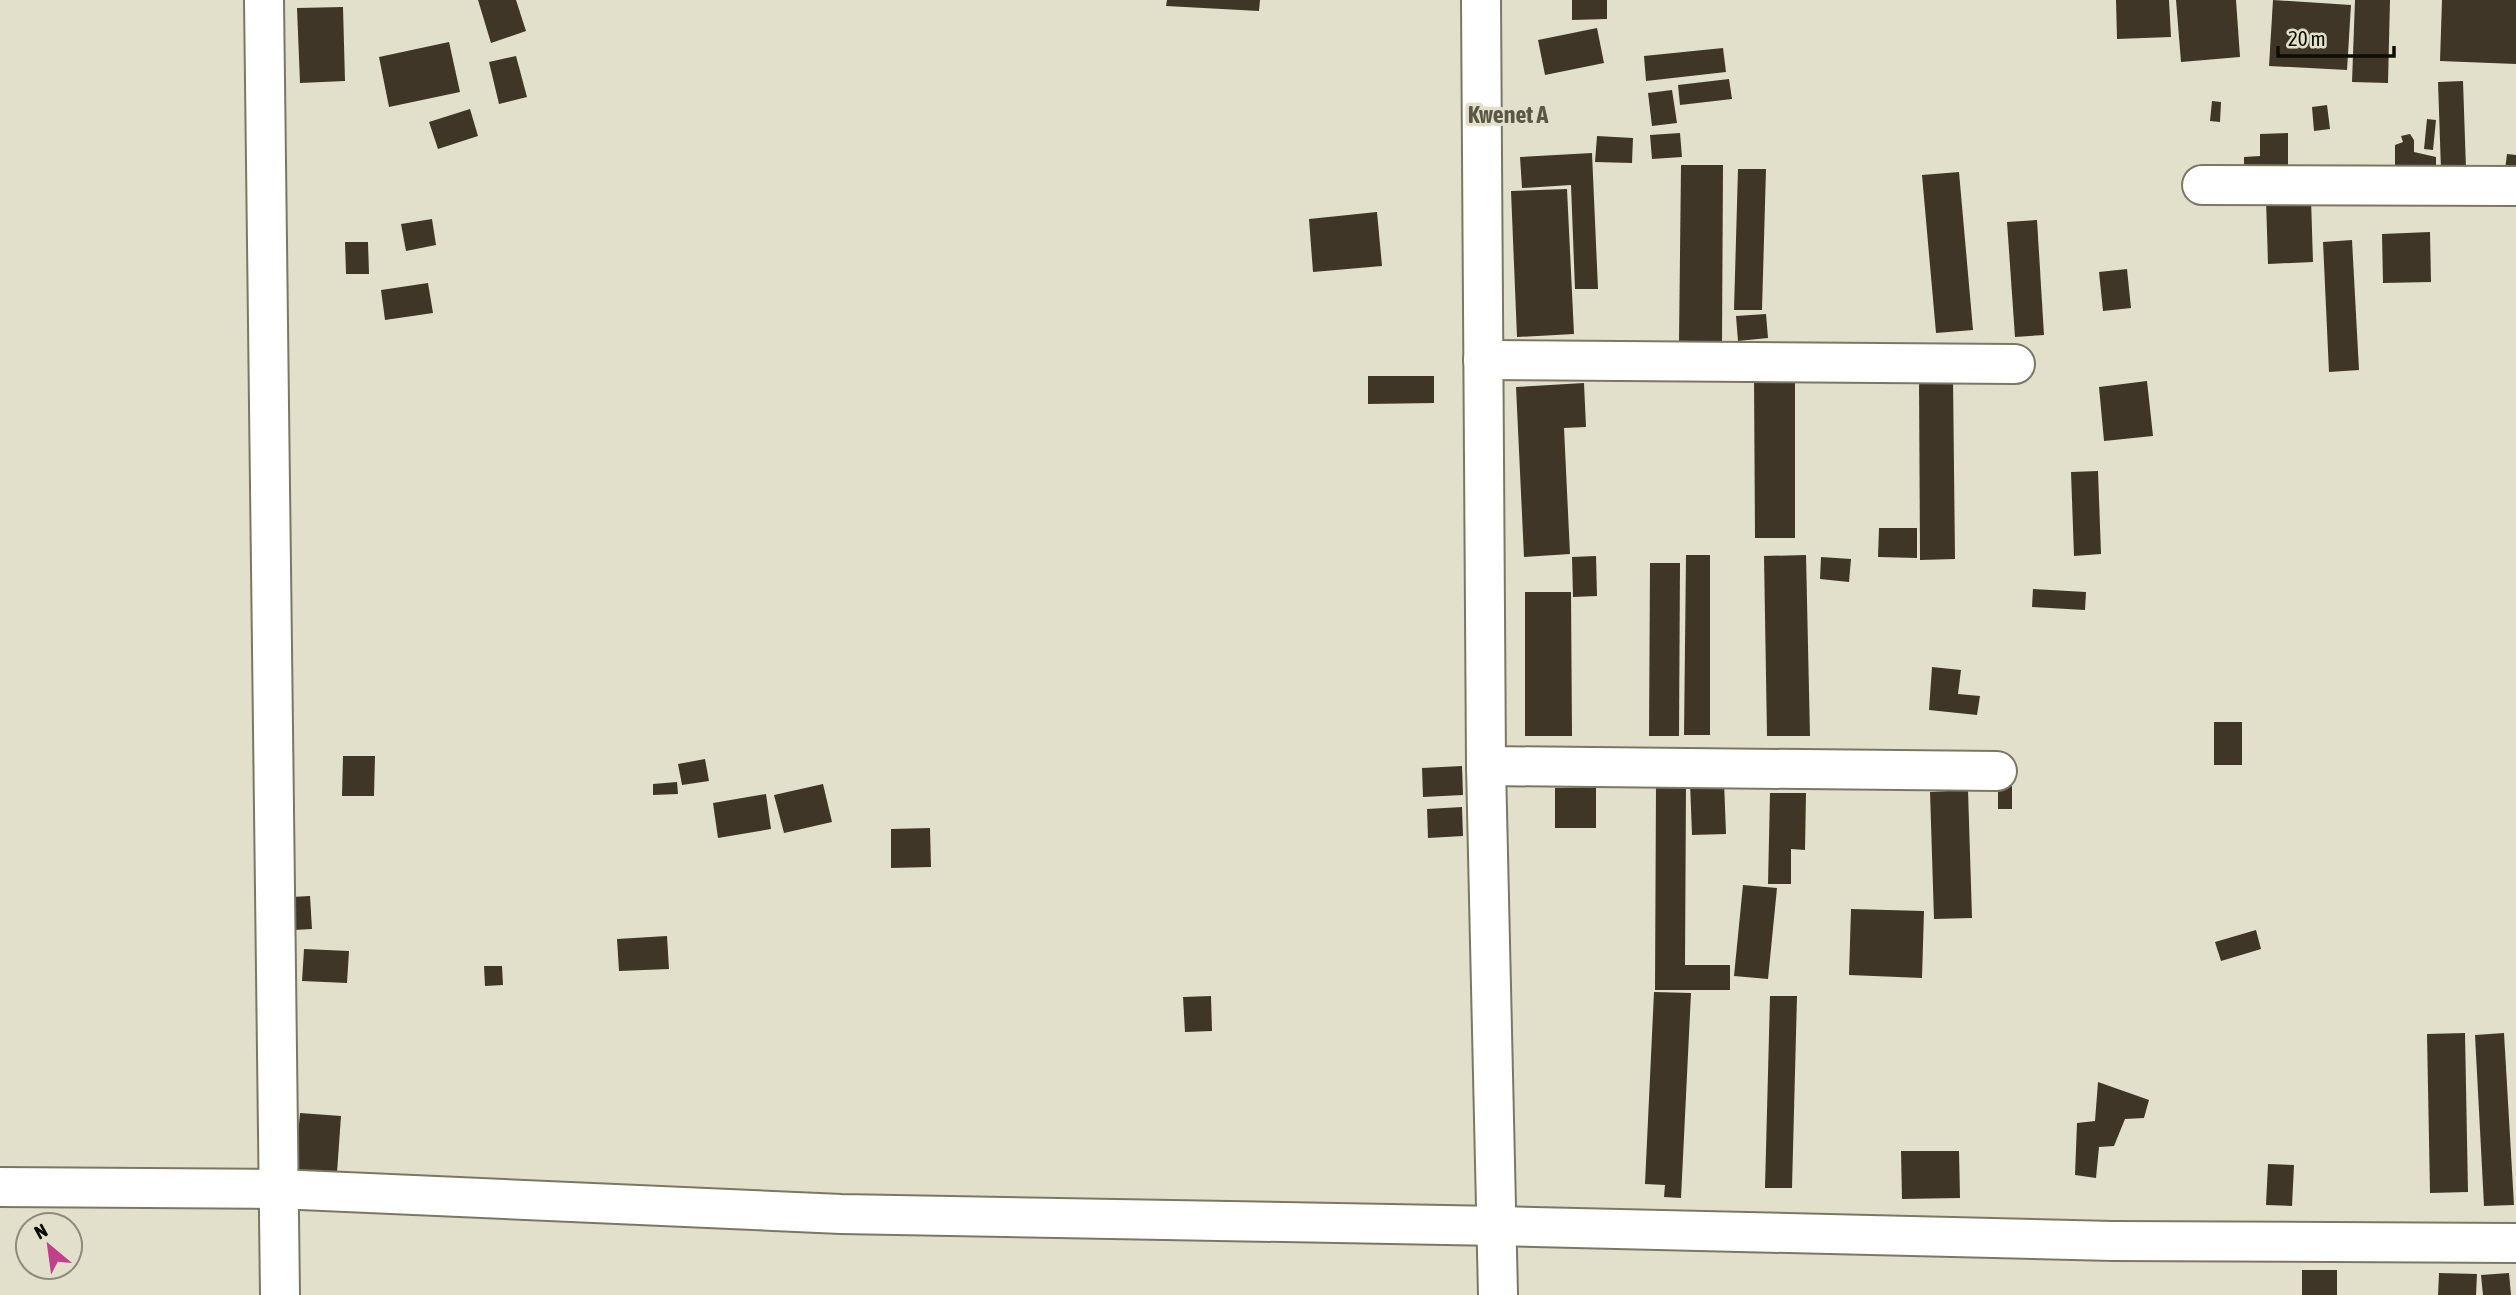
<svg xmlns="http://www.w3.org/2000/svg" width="2516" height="1295" viewBox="0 0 2516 1295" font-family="'Asap Condensed',sans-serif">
	<rect width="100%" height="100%" fill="#e2e0cb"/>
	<g fill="#403627">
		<polygon points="478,0 516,0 526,31 491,43"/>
		<polygon points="1167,0 1260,0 1259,11 1166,6"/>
		<polygon points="1572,0 1607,0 1607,19 1572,20"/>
		<polygon points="2116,0 2169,0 2171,37 2117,39"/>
		<polygon points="2176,0 2236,0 2240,57 2181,62"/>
		<polygon points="2273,0 2351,5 2347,70 2269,66"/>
		<polygon points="2355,0 2390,0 2388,83 2352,82"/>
		<polygon points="2442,0 2516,0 2516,64 2440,61"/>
		<polygon points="343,7 345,81 300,83 297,8"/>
		<polygon points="1597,28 1604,63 1545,75 1538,40"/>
		<polygon points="449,42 460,92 389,107 379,57"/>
		<polygon points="1723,48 1726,72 1646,81 1644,56"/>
		<polygon points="516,56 527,97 499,104 489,62"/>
		<polygon points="1729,79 1732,99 1680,105 1678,85"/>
		<polygon points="2463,81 2466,169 2441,170 2438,82"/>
		<polygon points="1672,90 1677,123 1652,126 1648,93"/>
		<polygon points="2212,101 2221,102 2220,122 2210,121"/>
		<polygon points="2327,105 2330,129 2314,131 2312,107"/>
		<polygon points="470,109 478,136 438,149 429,122"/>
		<polygon points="2427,119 2436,120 2433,150 2424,149"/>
		<polygon points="1680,133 1682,157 1652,159 1650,135"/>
		<polygon points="2288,133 2288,176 2244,176 2244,157 2260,156 2260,134"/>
		<polygon points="2410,134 2414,140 2414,152 2436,157 2436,169 2395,168 2395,145 2403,142 2401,136"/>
		<polygon points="1597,136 1633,138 1632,163 1595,162"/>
		<polygon points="1592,153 1598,289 1575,289 1571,185 1522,188 1520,157"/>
		<polygon points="2507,154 2516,155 2516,171 2505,170"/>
		<polygon points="1681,165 1723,165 1722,343 1679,342"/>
		<polygon points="1738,169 1766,169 1762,310 1734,310"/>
		<polygon points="1959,172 1973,330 1936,333 1922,175"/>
		<polygon points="1567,189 1574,334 1517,337 1511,191"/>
		<polygon points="2311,199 2313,262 2268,264 2266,200"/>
		<polygon points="1377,212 1382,266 1313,272 1309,219"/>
		<polygon points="432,219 436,245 406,251 401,224"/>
		<polygon points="2037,220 2044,335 2015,337 2007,222"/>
		<polygon points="2430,232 2431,282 2383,283 2382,234"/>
		<polygon points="2352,240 2359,370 2329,372 2323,242"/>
		<polygon points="345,242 368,242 369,274 346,274"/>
		<polygon points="2127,269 2131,308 2103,311 2099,272"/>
		<polygon points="428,283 433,313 385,320 381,290"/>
		<polygon points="1766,314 1768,338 1738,341 1736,316"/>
		<polygon points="1368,376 1434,376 1434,403 1368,404"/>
		<polygon points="1754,376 1795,376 1795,538 1755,538"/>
		<polygon points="1953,377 1955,559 1920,560 1919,378"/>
		<polygon points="2147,381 2153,436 2104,441 2099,387"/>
		<polygon points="1584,383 1586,427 1564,428 1570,554 1524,557 1516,387"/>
		<polygon points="2098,471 2101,554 2074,556 2071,472"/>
		<polygon points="1879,528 1917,528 1917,558 1878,557"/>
		<polygon points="1686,555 1710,555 1710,735 1684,735"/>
		<polygon points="1806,555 1810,736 1767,736 1764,556"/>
		<polygon points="1596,556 1597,596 1573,597 1572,557"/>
		<polygon points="1821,557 1851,559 1849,582 1820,579"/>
		<polygon points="1650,563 1680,563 1679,736 1649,736"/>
		<polygon points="2033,589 2086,592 2085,610 2032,607"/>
		<polygon points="1525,592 1571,592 1572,736 1525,736"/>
		<polygon points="1932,667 1961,670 1958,694 1980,696 1977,715 1929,710"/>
		<rect x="2214" y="722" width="28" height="43"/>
		<polygon points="343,756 375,756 374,796 342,796"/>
		<polygon points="705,759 709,781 682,785 678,764"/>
		<polygon points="1462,766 1463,795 1423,797 1422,768"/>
		<polygon points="1724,781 1726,834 1692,835 1690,782"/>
		<polygon points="677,782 678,794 653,795 653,784"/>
		<polygon points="1656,783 1686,783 1685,965 1730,965 1730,990 1655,990"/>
		<polygon points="823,784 832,822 784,833 774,795"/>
		<rect x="1998" y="786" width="14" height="23"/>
		<polygon points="1596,787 1596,828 1555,828 1555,788"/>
		<polygon points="1968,790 1972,918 1934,919 1930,792"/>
		<polygon points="1770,793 1806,793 1805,850 1791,849 1791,884 1768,884"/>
		<polygon points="766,794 771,829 718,838 713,803"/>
		<polygon points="1462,807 1463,836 1428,838 1427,809"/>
		<polygon points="930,828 931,867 891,868 891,829"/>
		<polygon points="1743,885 1777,888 1768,979 1734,976"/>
		<polygon points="310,896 312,929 294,930 292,897"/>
		<polygon points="1851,909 1924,911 1922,978 1849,975"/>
		<polygon points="2256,930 2261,949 2221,961 2215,942"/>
		<polygon points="667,936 669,969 619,971 617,939"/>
		<polygon points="304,949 349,951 347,983 302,981"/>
		<polygon points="484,966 502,966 503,985 485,986"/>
		<polygon points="1654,992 1691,993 1681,1198 1664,1197 1665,1185 1645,1184"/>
		<polygon points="1211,996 1212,1031 1185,1032 1183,997"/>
		<polygon points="1770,996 1797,996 1792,1188 1765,1188"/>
		<polygon points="2465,1033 2468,1192 2430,1193 2427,1034"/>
		<polygon points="2504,1033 2514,1205 2484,1206 2475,1035"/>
		<polygon points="2098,1082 2149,1100 2144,1118 2125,1119 2114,1146 2099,1147 2096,1178 2075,1175 2077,1123 2095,1121"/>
		<polygon points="300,1113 341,1116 337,1173 295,1170"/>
		<polygon points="1901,1151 1959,1151 1960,1198 1902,1199"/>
		<polygon points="2268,1164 2294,1165 2292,1206 2266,1205"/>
		<rect x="2302" y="1270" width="35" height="25"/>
		<polygon points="2439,1273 2477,1274 2476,1295 2438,1295"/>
		<polygon points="2509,1273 2511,1295 2483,1295 2481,1275"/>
	</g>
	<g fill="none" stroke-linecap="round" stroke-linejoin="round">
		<defs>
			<g id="minor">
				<polyline points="264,0 280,1295"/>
				<polyline points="1481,0 1486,766 1498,1295"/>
				<polyline points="2202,185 2516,186"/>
				<polyline points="1483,360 2015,364"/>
				<polyline points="1486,766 1997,771"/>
				<polyline points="0,1187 278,1189 841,1214 1498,1226 2113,1241 2516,1243"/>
			</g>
		</defs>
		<use href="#minor" stroke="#7a7865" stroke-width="42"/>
		<use href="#minor" stroke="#fff" stroke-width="38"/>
	</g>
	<g text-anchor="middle" stroke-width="7" stroke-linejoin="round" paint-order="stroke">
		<g font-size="24" font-weight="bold" fill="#5a5845" stroke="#e2e0cb">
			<text x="1508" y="123">Kwenet A</text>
		</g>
	</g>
	<g transform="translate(49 1246) rotate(331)"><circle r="33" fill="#e2e0cb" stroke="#8c8b7c" stroke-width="2"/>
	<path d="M0-5L12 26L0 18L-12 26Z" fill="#c0408b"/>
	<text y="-10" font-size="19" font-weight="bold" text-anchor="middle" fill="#0c0c05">N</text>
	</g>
	<path d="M2278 46v10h116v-10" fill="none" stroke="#0c0c05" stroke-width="3.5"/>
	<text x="2288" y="46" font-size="21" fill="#0c0c05" stroke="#e2e0cb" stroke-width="5" paint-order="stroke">20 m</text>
</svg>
